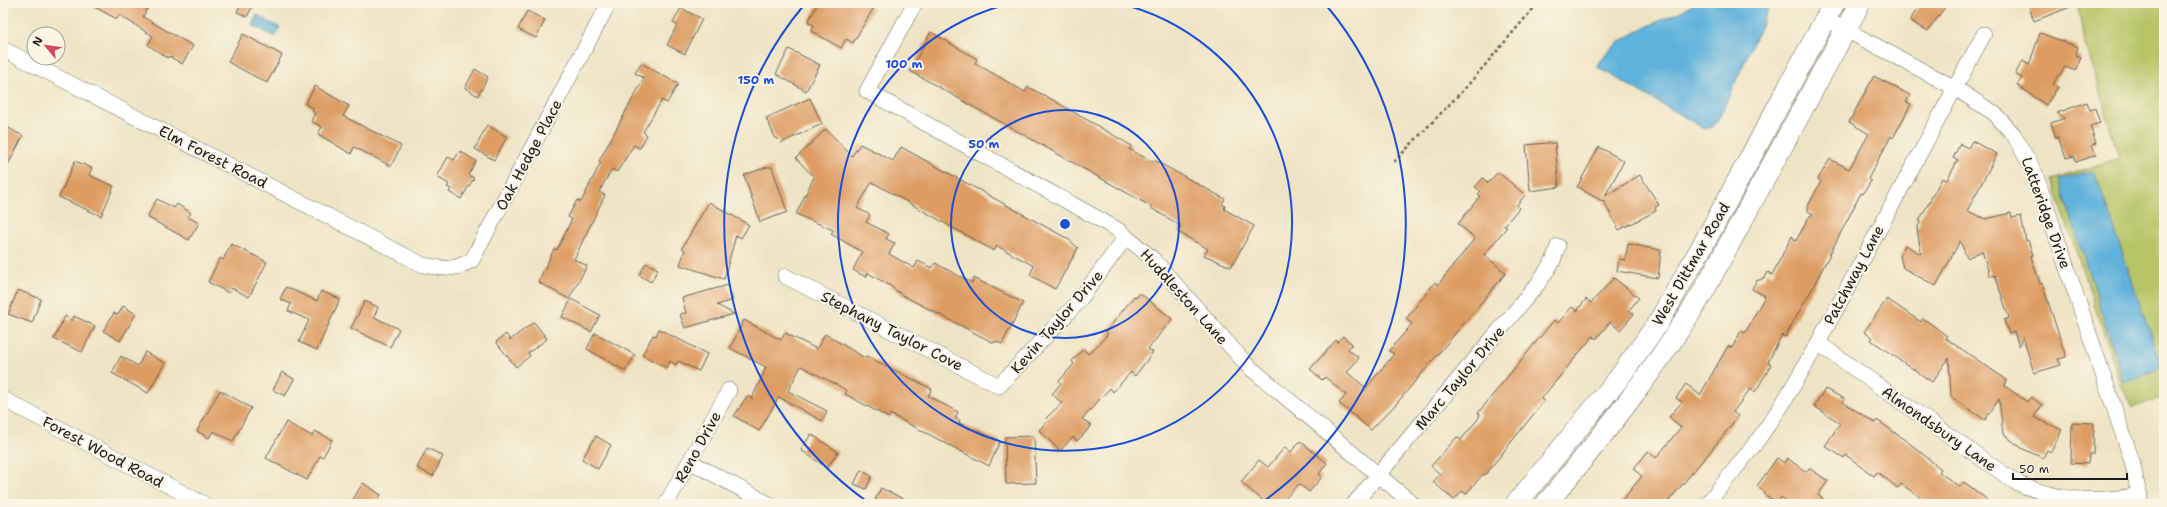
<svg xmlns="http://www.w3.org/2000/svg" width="2167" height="507" viewBox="0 0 2167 507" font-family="'Shantell Sans',sans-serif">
	<rect width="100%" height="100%" fill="#fcf5e5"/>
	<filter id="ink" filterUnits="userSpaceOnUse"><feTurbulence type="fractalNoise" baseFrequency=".025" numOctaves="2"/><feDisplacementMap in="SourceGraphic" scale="8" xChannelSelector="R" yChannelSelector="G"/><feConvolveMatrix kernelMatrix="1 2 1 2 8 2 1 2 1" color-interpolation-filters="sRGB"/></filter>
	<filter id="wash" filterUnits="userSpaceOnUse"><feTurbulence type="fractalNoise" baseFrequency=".012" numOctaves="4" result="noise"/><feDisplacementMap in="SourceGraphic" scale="16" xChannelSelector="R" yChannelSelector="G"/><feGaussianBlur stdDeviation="0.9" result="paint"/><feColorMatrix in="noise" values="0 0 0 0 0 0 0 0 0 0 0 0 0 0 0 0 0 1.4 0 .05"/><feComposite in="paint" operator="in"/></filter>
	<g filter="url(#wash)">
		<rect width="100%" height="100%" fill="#eee4c5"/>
		<polygon fill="#b7c568" stroke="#6a7042" points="2077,3 2164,3 2164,398 2132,408 2122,387 2052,180 2119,158 2083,34"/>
		<g fill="#61b2dc" stroke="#3e677c">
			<path d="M1696,3H1771L1718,121L1712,127L1705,129L1597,67C1616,32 1663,23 1696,3Z"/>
			<polygon points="257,15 280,28 275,37 252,25"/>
			<polygon points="2094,170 2162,368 2124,382 2059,180"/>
		</g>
		<g id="blocks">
			<g fill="#dd9c62">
				<polygon points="87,3 141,3 148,7 143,17 193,46 182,64 169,56 168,58 148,45 153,36 119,15 117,19"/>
				<polygon points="241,3 254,3 247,17 237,12"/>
				<polygon points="818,3 873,3 871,8 873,9 853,43 846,39 841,48 811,31 814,25 808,22"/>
				<polygon points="1920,3 1948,3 1928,31 1910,21"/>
				<polygon points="2039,3 2078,3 2078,4 2034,21 2029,7"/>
				<polygon points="681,8 702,19 685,54 667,45 677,25 673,23"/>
				<polygon points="527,11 545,20 536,38 518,29"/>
				<polygon points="931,32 977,59 975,63 1025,92 1028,87 1053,100 1132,146 1129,149 1153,162 1154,160 1225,199 1222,204 1225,206 1224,209 1254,226 1231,267 1204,255 1208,249 1178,232 1181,226 1151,208 1152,207 910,71"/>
				<polygon points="2040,33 2078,47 2076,55 2081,57 2076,71 2065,67 2053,84 2058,87 2046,105 2017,85 2022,78 2015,74 2023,61 2029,65"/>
				<polygon points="243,34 282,55 267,83 228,62"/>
				<polygon points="789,49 820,65 806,91 776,74"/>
				<polygon points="641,63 678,84 667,103 662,100 643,132 647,135 640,148 634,145 617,172 612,169 599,192 605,195 574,259 587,266 569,299 538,282 554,249 557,250 572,219 568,217 577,200 581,202 601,162 599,161 644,78 635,73"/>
				<polygon points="475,69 488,77 478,96 465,88"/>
				<polygon points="1874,76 1910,95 1906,102 1911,104 1893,138 1891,136 1868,179 1871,181 1863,194 1861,193 1812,289 1785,337 1782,335 1768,362 1771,364 1766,374 1755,392 1750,389 1733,412 1738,416 1723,436 1666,504 1619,504 1642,476 1633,469 1642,459 1648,451 1656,458 1681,427 1669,417 1682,402 1676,398 1686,384 1700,395 1728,346 1732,348 1741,331 1745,333 1765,296 1752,289 1756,281 1765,278 1768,272 1772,275 1792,236 1796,241 1809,217 1813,214 1808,211 1808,206 1821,181 1818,179 1830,159 1849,169 1869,134 1849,122"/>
				<polygon points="315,86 349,106 343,116 401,146 391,166 354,147 351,154 318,134 322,127 311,121 315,113 312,111 313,108 305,104"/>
				<polygon points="810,98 822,124 781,143 775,137 766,118"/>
				<polygon points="2087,102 2090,110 2095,108 2100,123 2090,126 2096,143 2092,145 2096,155 2076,162 2074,156 2066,158 2058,137 2056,138 2051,123 2065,118 2057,113"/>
				<polygon points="3,125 23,136 3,174"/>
				<polygon points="487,125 507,137 494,160 475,149"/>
				<polygon points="826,129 852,156 860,144 893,161 901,147 1068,239 1078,248 1055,289 1030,275 1034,266 997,246 994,251 872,182 857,208 870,215 866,222 889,234 886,239 895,243 889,254 914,268 918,261 932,268 935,263 972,283 974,278 1023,303 1002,344 995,341 994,343 902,295 889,285 868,273 866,277 853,270 862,252 831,234 833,230 796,214 814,177 796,158"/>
				<polygon points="1972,141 1997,154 1967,211 1986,219 2011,213 2012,218 2021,216 2026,241 2028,240 2033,255 2031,256 2040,284 2042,283 2066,357 2058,359 2061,365 2034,373 2023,337 2019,346 2014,332 2009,334 2004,320 2009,318 1995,275 1990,276 1982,251 1967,258 1960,241 1936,286 1903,268 1900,256 1905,245 1921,254 1917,228 1921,221 1919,221 1942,178 1947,180 1958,160 1953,158 1960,144 1968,148"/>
				<polygon points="1547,143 1555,143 1559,187 1530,191 1526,145"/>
				<polygon points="1599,147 1624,161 1605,196 1640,175 1659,205 1655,207 1656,211 1619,230 1603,200 1602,201 1577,187"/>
				<polygon points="460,151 476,161 468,175 474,178 461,199 449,192 451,189 447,187 449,184 437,177 448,157 454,160"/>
				<polygon points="75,161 92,168 89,175 114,186 101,216 59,197"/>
				<polygon points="767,167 772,167 787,212 760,222 744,175"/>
				<polygon points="1498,172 1525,195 1517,205 1519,208 1504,226 1507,227 1484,255 1506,273 1397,403 1371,430 1339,403 1346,395 1325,377 1322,380 1310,369 1336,340 1338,342 1343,336 1352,344 1348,349 1359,358 1347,372 1366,388 1394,354 1389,351 1412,324 1406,319 1435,282 1438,285 1475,238 1458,224 1480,196 1478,194 1481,191 1475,187 1483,178 1488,183"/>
				<polygon points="157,199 174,208 177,204 191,213 188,217 199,223 189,240 147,217"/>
				<polygon points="709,202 749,225 741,238 736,235 724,279 680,265 685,250 682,248"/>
				<polygon points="231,244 267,262 249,297 232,288 229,293 208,282 220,258 223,260"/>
				<polygon points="1628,244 1661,250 1658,278 1617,271 1619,259 1625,260"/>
				<polygon points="646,263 658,269 651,282 639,275"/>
				<polygon points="1614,278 1639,298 1629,310 1634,314 1620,330 1610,322 1596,339 1593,336 1541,399 1544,401 1485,475 1483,474 1466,494 1462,491 1454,500 1433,482 1440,474 1431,466 1457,437 1461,440 1478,419 1480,414 1478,413 1554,320 1558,323 1572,307 1577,311 1586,299 1591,303"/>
				<polygon points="728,285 733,300 717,305 734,314 685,328 680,314 686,313 682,298"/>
				<polygon points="286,287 317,301 321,291 340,299 317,350 299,342 309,320 288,311 291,304 280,299"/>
				<polygon points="18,290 41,299 32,323 8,314"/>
				<polygon points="1140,293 1172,319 1148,349 1153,352 1135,376 1131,372 1113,392 1110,388 1082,419 1091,425 1086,432 1077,441 1073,437 1060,451 1039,430 1048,420 1046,418 1062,403 1052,394 1061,383 1059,381 1074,364 1072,361 1083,349 1088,354 1098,345 1108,334 1106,332 1134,296 1136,298"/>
				<polygon points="571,299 600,315 591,332 562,317"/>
				<polygon points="1887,299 1921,322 1923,318 1947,336 1945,338 2007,380 2005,386 2027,402 2031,397 2042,405 2034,417 2062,430 2051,452 2047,450 2043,458 2023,449 2003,434 1999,399 1985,420 1951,397 1949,358 1932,382 1871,340 1873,338 1864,332"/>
				<polygon points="365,301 378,307 374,317 399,329 390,347 351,328"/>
				<polygon points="123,306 136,314 120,341 103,331 114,313 118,315"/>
				<polygon points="65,316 72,321 74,316 95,326 82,352 54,339"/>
				<polygon points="744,320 781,340 785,333 817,349 825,334 865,358 866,356 932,389 928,396 958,412 955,418 960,420 959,423 1000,441 989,466 890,414 889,418 845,394 847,391 839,386 801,366 788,391 827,411 822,421 779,397 759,431 734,416 747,396 752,399 766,367 730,348"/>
				<polygon points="534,322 547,339 528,353 530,356 516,367 496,342 506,334 510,340"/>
				<polygon points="659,329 707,354 699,371 678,361 676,365 670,361 667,368 642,355 653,335 656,336"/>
				<polygon points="595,333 635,355 625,371 587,349"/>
				<polygon points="145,352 165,363 148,393 112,373 121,356 138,366"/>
				<polygon points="282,372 294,379 285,396 273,390"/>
				<polygon points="1825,389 1845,399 1843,402 1875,423 1877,420 1913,446 1941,469 1939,472 1960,487 1964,482 1993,504 1930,504 1901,484 1898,488 1877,472 1874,476 1846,455 1844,458 1825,446 1840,423 1814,406"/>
				<polygon points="220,390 251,408 233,441 213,431 209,438 197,431"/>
				<polygon points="286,422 312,436 315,431 332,440 323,457 320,456 307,480 266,458"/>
				<polygon points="2072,422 2094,423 2093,454 2089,454 2088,464 2071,463"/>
				<polygon points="811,434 838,452 827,468 801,450"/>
				<polygon points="596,436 611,445 598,469 582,459"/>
				<polygon points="1034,436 1036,483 1006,484 1005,437"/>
				<polygon points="1300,441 1327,463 1319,474 1322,477 1309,492 1299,484 1280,504 1267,504 1241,482 1259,460 1268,467 1285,447 1291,452"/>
				<polygon points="427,448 443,456 433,476 417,468"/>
				<polygon points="1777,458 1784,463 1787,458 1806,472 1809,468 1828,481 1818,495 1830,504 1790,504 1781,497 1777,503 1764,494 1765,492 1757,486"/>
				<polygon points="861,470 872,476 866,489 854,484"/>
				<polygon points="363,483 381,495 375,504 350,504"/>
				<polygon points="881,488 914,504 883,504 875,500"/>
			</g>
		</g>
	</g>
	<g filter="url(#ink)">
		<use href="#blocks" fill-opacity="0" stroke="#666257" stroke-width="1"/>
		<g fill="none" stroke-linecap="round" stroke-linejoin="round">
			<defs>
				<g id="street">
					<polyline points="915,3 867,91 1099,219 1118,230 1154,260 1247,365 1413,504"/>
					<polyline points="1837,25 1955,88 1994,113 2014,135 2035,173 2132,461 2141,504"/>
					<path d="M3,49L423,265C444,269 453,271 472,260L609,3"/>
					<polyline points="785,276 999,386 1078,302 1126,237"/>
					<path d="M1818,343L2015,482C2056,501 2095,503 2140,495"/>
					<polyline points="3,399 204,504"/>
					<polyline points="691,462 769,504"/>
					<polyline points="666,504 729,390"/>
					<polyline points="1354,504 1537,285 1553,261 1558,246"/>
					<polyline points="1707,504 1755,444 1782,405 1818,343 1984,34"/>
				</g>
				<g id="secondary">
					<polyline points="1516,504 1619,378 1658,323 1704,243 1834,3"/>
					<path d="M1546,504C1602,437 1656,369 1702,294L1860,3"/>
				</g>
			</defs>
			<use href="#street" stroke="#666257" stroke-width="16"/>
			<use href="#secondary" stroke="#666257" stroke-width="22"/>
			<polyline stroke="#666257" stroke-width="2.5" stroke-dasharray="3 3" stroke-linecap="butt" points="1394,162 1468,85 1538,3"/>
			<use href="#street" stroke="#fff" stroke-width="15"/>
			<use href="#secondary" stroke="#fff" stroke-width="21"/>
		</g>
	</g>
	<g fill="none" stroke="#1d4ed8" stroke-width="2">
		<circle cx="1065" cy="224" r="114"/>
		<path d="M1118 3A227 227 0 1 1 1012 3"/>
		<path d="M869 503A341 341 0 0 1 804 5M1326 5A341 341 0 0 1 1261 503"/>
	</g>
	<g text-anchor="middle" stroke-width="4" stroke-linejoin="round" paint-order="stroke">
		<g font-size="15" fill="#1c1c1c" stroke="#fcf5e5">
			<text transform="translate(529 155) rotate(-62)" y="5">Oak Hedge Place</text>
			<text transform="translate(213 157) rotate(27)" y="5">Elm Forest Road</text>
			<text transform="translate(2046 213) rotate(70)" y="5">Latteridge Drive</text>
			<text transform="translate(1691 264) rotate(-60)" y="5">West Dittmar Road</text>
			<text transform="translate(1854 275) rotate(-62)" y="5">Patchway Lane</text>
			<text transform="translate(1184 297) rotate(48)" y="5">Huddleston Lane</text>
			<text transform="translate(1057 322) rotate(-49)" y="5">Kevin Taylor Drive</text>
			<text transform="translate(892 331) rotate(27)" y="5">Stephany Taylor Cove</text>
			<text transform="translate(1460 378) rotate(-50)" y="5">Marc Taylor Drive</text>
			<text transform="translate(1939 429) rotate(35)" y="5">Almondsbury Lane</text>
			<text transform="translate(698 447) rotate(-61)" y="5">Reno Drive</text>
			<text transform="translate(103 452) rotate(28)" y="5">Forest Wood Road</text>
		</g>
	</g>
	<circle cx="1065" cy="224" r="6" fill="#1d4ed8" stroke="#fcf5e5" stroke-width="2"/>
	<g font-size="12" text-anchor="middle" font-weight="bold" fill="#1d4ed8" stroke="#fcf5e5" stroke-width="4" stroke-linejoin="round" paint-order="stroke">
		<text x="904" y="68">100 m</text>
		<text x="756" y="84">150 m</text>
		<text x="984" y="148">50 m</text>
	</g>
	<rect width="2167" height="507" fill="none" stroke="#fcf5e5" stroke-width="16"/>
	<g transform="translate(46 46) rotate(299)"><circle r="19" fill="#fcf5e5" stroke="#a29e95"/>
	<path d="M0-3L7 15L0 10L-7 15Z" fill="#d1495b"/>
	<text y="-6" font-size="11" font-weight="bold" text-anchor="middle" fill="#1c1c1c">N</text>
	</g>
	<path d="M2013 473v6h114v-6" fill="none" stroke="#1c1c1c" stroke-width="2"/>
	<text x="2019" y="473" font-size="12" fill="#1c1c1c" stroke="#fcf5e5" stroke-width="3" paint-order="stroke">50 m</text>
</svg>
